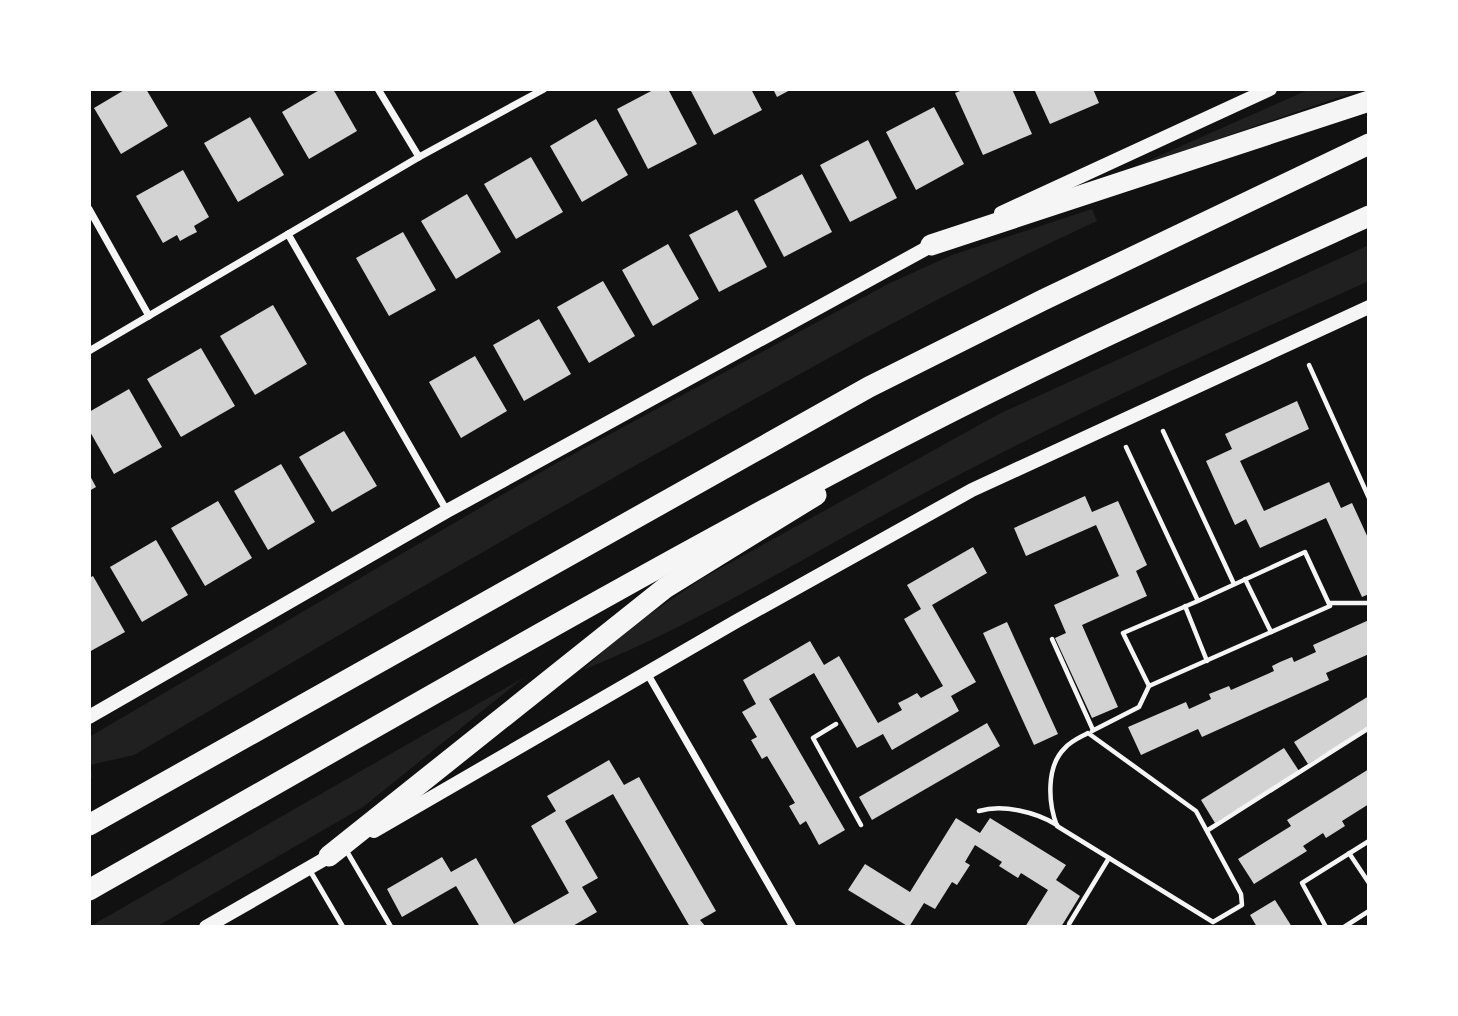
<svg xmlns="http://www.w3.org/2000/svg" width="1458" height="1016" viewBox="0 0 1458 1016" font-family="Karla,sans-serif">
	<rect width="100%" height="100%" fill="#111"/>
	<g fill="#202020">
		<polygon points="1310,89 1363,89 1125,171"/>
		<path d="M1092,209L1097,221C964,282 837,353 710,424C516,531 325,643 134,755L90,765L92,777L89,779V737L555,464L888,284L952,255Z"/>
		<path d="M1369,245V281C1221,347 1073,414 930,490C814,551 704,621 583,670L625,631L703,578L999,414Z"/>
		<polygon points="523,678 363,807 156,927 89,927"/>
	</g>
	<g fill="#d3d3d3">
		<polygon points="126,89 146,89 168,126 121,154 94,108"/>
		<polygon points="321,89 333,89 357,131 309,159 282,112"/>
		<polygon points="655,89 668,89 697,144 648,169 617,109"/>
		<polygon points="690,89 751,89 762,110 714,135"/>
		<polygon points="773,89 792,89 777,97"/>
		<polygon points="965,89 1012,89 1032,134 983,155 955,93"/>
		<polygon points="1034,89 1093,89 1099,103 1050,124"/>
		<polygon points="934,107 964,164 916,190 886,132"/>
		<polygon points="250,117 284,175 238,202 204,143"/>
		<polygon points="596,119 628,175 582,202 550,146"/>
		<polygon points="868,140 897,198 850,222 820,165"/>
		<polygon points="531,157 563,212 516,239 484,184"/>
		<polygon points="183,170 209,217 194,226 197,232 189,236 180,241 177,235 163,243 136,196"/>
		<polygon points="802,174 832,232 784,257 754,200"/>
		<polygon points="467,194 501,252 456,279 421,221"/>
		<polygon points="737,210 767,267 719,292 689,235"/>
		<polygon points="403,232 436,290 389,316 356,258"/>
		<polygon points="668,244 699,299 653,326 622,270"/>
		<polygon points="603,281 635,336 589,363 557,307"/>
		<polygon points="273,305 307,364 255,395 220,336"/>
		<polygon points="539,319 571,374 524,401 493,345"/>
		<polygon points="201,348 235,406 181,437 147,379"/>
		<polygon points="475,356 507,411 461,438 429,382"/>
		<polygon points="129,389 162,447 114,474 89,430 89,412"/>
		<polygon points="1297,401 1309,429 1240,461 1264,511 1329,482 1341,508 1352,503 1369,540 1369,594 1362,597 1326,518 1260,548 1246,519 1235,525 1206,461 1232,449 1225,434"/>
		<polygon points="344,431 377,486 332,512 299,457"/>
		<polygon points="281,464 315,522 268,550 234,491"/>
		<polygon points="89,474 96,487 89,491"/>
		<polygon points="1085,496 1092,512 1118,501 1147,565 1136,571 1147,596 1082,625 1118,707 1092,718 1055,638 1066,633 1054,605 1119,576 1096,525 1026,556 1014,528"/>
		<polygon points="218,501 252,558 205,586 171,528"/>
		<polygon points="156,540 188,595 142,622 110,567"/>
		<polygon points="973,547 987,573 932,605 976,682 951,696 959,711 892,750 883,734 857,748 814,673 769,699 845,830 819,845 806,821 800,825 789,806 795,803 767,756 762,759 751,740 757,737 742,712 756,704 743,680 810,641 824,665 839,656 878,723 902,710 898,703 908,698 917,693 921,698 943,686 904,619 921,609 907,585"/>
		<polygon points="93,576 125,632 89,652 89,578"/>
		<polygon points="1369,620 1369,654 1326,673 1329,680 1202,737 1198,729 1141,755 1128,727 1186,702 1189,709 1211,699 1209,694 1229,686 1231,690 1274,671 1272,666 1280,662 1292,657 1294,662 1316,652 1313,645"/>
		<polygon points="1007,622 1058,734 1034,745 983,633"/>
		<polygon points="1369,696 1369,727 1308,764 1294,742"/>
		<polygon points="987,723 1000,746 872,820 859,797"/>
		<polygon points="1284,748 1299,771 1215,823 1201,800"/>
		<polygon points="609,760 624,785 639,777 716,911 700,920 706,927 690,927 613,794 565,821 598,878 582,887 597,912 571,927 480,927 456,886 402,917 387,889 442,857 451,872 476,858 514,924 569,893 531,826 556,811 547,796"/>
		<polygon points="1369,769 1369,804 1342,821 1345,826 1326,838 1323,833 1303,846 1307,851 1254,884 1238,859 1291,826 1287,820"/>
		<polygon points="956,818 980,833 990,818 1066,865 1056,880 1080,896 1061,927 1025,927 1048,890 1021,873 1018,878 999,866 1002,862 975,845 965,862 970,865 957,885 952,882 935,909 924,903 909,927 848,890 865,864 910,892"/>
		<polygon points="1275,900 1292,927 1257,927 1250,915"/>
	</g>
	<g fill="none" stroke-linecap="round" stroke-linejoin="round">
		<g stroke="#f5f5f5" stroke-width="4.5">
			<polyline points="1309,365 1369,498"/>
			<polyline points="1163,431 1234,584"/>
			<polyline points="1126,447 1198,601 1123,633 1149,686 1330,606 1305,552 1198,601"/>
			<polyline points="1245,579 1271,632"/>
			<polyline points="1329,603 1369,603"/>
			<polyline points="1185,606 1207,661"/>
			<polyline points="1052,639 1093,730"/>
			<polyline points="836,724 813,738 861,825"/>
			<polyline points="1092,731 1139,707 1149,686"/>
			<path d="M1088,733L1196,811L1241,894L1242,905L1213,922L1057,826C1048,803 1046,766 1065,748C1071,741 1081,737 1088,733Z"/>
			<path d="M979,811C1003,804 1036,812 1057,825"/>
			<polyline points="1208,830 1369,728"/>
			<polyline points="1349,853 1369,883"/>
			<polyline points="1069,924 1109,858"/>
			<polyline points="1326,927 1302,883 1369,841"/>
			<polyline points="1344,927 1369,911"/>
		</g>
		<g stroke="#f5f5f5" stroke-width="5">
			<polyline points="346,850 391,927"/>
			<polyline points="309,869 343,927"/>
		</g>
		<g stroke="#f5f5f5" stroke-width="7">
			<polyline points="378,89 419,157"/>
			<polyline points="89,209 149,316"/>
			<polyline points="288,234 447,511"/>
			<polyline points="89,351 419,157 544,89"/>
			<polyline points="647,673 793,927"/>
		</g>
		<g stroke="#f5f5f5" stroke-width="14">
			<polyline points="1001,213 1270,89"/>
			<polyline points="89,717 447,511 938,242"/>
			<polyline points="374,831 735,622 972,490 1369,307"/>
			<polyline points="206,927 335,853"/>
		</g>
		<g stroke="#f5f5f5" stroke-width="21">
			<polyline points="931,245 1369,101"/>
			<polyline points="89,825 869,387 1043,300 1369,144"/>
			<polyline points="329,856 665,588 816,495"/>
			<path d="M89,890C357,739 623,582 896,440C1051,359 1210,288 1369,216"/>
		</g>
	</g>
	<rect width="1458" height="1016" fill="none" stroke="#ffffff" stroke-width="182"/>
</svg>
